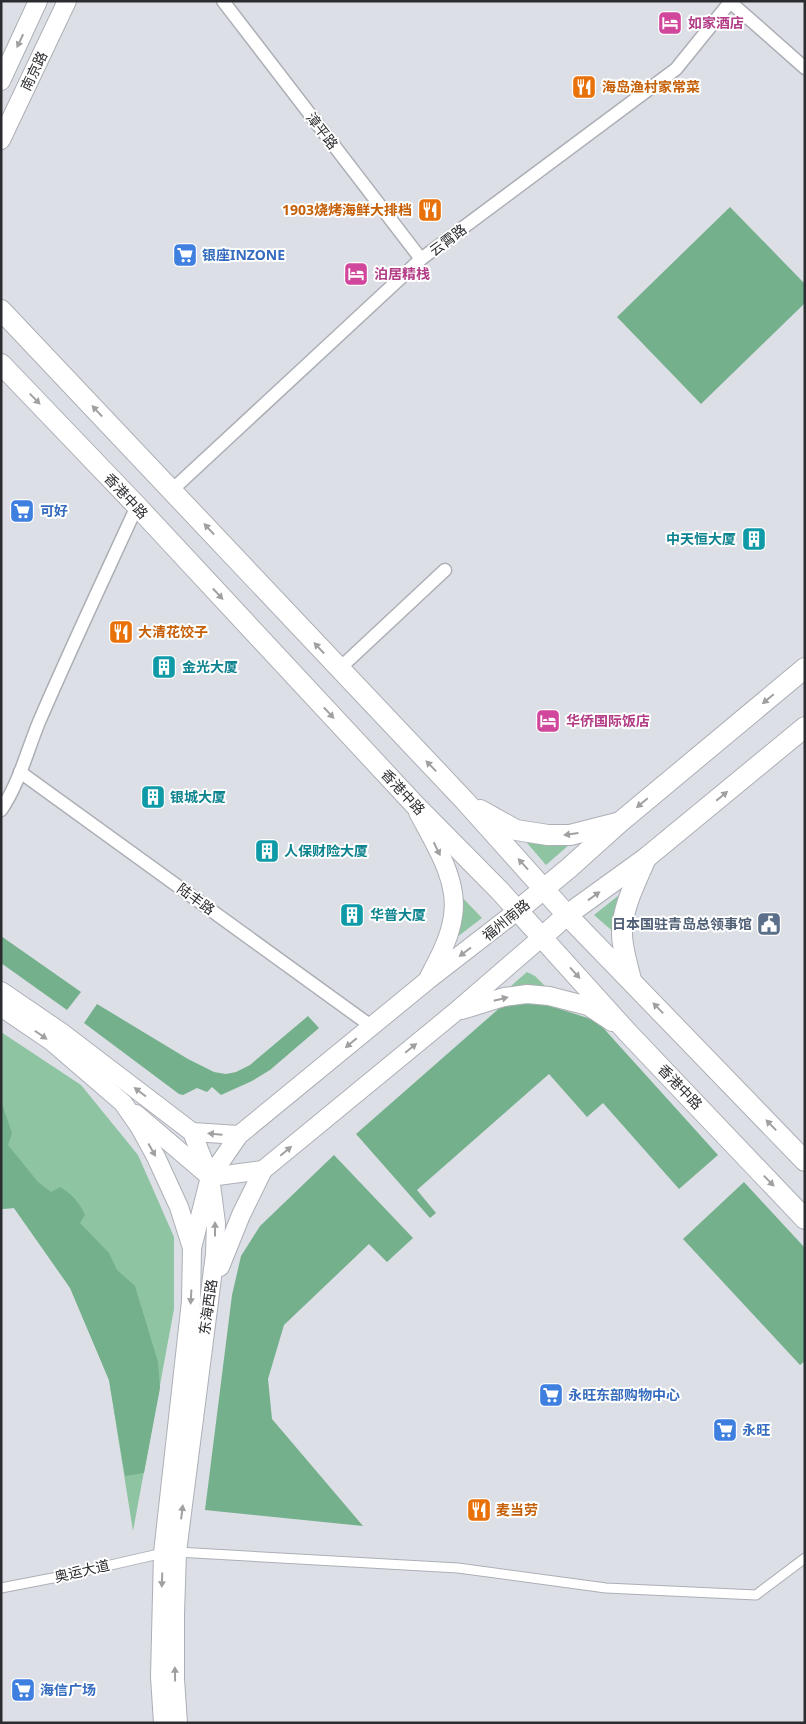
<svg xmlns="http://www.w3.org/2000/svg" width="806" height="1724" viewBox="0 0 806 1724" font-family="'Noto Sans','Noto Sans SC',sans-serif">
	<rect width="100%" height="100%" fill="#dcdfe6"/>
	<g fill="#8ec4a2">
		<polygon points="527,843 570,844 546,865"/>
		<polygon points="455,890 482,918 444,947"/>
		<polygon points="623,892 617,935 594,915"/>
		<polygon points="527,972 535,976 548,989 511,986"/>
		<polygon points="1,1032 81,1085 138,1155 174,1237 174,1309 133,1531 109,1380 70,1287 14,1208 1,1209"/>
	</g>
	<g fill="#75b08c">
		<polygon points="730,207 805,284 805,303 701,404 617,317"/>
		<polygon points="1,936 81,992 67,1010 1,963"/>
		<polygon points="541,1003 597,1021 718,1155 679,1189 603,1103 587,1117 549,1074 417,1190 436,1213 430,1218 356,1134 503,1005"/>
		<polygon points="97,1004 188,1059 214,1072 226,1074 236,1072 250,1065 308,1016 319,1028 270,1070 252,1081 221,1095 212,1087 207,1092 197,1088 183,1095 179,1094 84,1023"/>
		<path d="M1,1101L12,1133L8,1145L38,1182L51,1192L60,1187C72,1194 79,1202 85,1215L80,1223L109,1253L117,1270L135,1286L158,1362L160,1388L144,1473L125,1476L109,1380L70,1288L14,1208L1,1209Z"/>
		<polygon points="334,1155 413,1238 387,1262 369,1244 284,1325 268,1379 272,1419 363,1526 205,1510 232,1295 241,1256 260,1226"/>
		<polygon points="744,1182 805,1248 805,1361 800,1365 683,1239"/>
	</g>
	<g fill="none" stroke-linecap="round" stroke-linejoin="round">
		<defs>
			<g id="pedestrian">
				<polyline points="177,1552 458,1568 606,1588 756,1595 805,1558"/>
				<polyline points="1,1588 63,1576 163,1553"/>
			</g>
			<g id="minor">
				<polyline points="223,1 421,259"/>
				<polyline points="729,1 805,68"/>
				<polyline points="172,490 421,259 676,69 731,1"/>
				<polyline points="339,669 445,570"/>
				<polyline points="20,772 371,1026"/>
				<path d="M1,810C19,784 27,751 39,722C70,650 104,578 137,506"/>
			</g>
			<g id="secondary">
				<polyline points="1,81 38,1"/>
				<polyline points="1,140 67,1"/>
				<path d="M418,812C434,843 459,880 453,916C450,938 439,958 429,977"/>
				<polyline points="1,991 61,1032 192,1132 210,1177 216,1223 215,1254 177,1552 175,1614 175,1679 178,1723"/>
				<polyline points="1,1007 51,1041 123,1103 139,1126 156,1157 179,1207 192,1248 191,1301 163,1553 160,1677 163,1723"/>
				<polyline points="462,1010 504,997 527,994 549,996 588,1006 612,1022"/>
				<polyline points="136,1114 210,1177 263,1170 454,1013 542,937"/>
				<polyline points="192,1132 239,1135"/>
				<polyline points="192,1248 210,1177 239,1135 428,980 517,911"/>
				<polyline points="220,1267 241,1215 263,1170"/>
			</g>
			<g id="primary">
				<polyline points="1,310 465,801 567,915 805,1161"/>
				<polyline points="1,364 137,506 415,805 500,891 628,1033 805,1219"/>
				<polyline points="480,810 516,830 548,835 570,835 617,823"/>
				<polyline points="517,911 569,868 619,823 805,668"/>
				<polyline points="542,937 567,915 646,858 805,727"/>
				<path d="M631,980C628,966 622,949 622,934C622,907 636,882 646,858"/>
			</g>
		</defs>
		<use href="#pedestrian" stroke="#acafb6" stroke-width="11"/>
		<use href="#minor" stroke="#acafb6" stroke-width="15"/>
		<use href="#secondary" stroke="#acafb6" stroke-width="20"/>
		<use href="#primary" stroke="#acafb6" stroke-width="22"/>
		<use href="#pedestrian" stroke="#fff" stroke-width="9"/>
		<use href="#minor" stroke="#fff" stroke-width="12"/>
		<use href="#secondary" stroke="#fff" stroke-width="18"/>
		<use href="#primary" stroke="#fff" stroke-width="20"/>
	</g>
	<defs><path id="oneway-solid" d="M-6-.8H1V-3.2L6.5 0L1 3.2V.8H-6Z" transform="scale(1.25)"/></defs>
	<g fill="#a0a0a1">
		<use href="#oneway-solid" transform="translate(20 41) rotate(115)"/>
		<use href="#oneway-solid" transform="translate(35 399) rotate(46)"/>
		<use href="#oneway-solid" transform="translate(97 411) rotate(-133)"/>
		<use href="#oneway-solid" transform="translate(209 529) rotate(-133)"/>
		<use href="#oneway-solid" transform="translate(218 594) rotate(47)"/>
		<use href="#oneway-solid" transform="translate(319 648) rotate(-133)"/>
		<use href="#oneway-solid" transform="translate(768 699) rotate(140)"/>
		<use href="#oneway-solid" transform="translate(329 713) rotate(47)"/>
		<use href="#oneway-solid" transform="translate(431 766) rotate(-134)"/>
		<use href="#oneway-solid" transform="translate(722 796) rotate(-40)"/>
		<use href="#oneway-solid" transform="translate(642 803) rotate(140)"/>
		<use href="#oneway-solid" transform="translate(571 834) rotate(172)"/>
		<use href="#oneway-solid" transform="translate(437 849) rotate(64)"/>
		<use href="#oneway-solid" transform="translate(523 864) rotate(-132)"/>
		<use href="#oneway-solid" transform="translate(594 896) rotate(-36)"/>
		<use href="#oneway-solid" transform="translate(465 952) rotate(143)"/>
		<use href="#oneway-solid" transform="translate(575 973) rotate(48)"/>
		<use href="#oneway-solid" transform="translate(501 999) rotate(-14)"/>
		<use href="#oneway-solid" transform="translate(658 1008) rotate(-134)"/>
		<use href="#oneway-solid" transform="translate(41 1035) rotate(35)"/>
		<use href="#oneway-solid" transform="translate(351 1043) rotate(140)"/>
		<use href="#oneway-solid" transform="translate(411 1048) rotate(-39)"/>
		<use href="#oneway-solid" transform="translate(140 1092) rotate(-143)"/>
		<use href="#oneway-solid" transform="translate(771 1125) rotate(-134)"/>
		<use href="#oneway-solid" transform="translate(215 1134) rotate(-175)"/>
		<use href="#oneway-solid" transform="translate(152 1150) rotate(61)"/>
		<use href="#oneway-solid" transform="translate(286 1151) rotate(-40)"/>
		<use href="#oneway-solid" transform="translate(769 1181) rotate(46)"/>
		<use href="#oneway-solid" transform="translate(215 1229) rotate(-90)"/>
		<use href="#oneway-solid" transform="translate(191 1297) rotate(93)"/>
		<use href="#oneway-solid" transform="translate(182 1512) rotate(-83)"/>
		<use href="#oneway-solid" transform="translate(162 1580) rotate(92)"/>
		<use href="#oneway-solid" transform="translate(175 1674) rotate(-91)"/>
	</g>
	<defs>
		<symbol id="hotel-square" viewBox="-11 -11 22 22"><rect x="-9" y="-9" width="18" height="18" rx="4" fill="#d1479c" stroke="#fff"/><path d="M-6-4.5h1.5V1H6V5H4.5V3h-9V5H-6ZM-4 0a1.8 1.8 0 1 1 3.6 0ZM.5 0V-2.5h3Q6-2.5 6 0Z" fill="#fff"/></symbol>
		<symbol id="restaurant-square" viewBox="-11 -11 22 22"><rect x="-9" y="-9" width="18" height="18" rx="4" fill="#e8710a" stroke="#fff"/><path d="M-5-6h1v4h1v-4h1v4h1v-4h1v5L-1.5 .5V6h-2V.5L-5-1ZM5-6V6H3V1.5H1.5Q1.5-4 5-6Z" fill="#fff"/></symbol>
		<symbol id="supermarket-square" viewBox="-11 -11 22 22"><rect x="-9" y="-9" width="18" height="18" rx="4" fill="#3f7fe0" stroke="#fff"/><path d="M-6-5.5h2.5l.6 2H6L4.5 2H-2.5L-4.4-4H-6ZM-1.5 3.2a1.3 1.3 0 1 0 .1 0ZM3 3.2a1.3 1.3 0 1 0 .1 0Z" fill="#fff"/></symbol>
		<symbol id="building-square" viewBox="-11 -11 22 22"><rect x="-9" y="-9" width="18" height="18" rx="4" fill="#0f9aa8" stroke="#fff"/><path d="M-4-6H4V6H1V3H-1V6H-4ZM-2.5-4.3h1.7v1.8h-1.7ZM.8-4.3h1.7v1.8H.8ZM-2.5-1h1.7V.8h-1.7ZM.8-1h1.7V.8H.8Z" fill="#fff"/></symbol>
		<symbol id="civic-square" viewBox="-11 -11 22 22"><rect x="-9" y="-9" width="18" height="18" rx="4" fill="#5c6f8a" stroke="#fff"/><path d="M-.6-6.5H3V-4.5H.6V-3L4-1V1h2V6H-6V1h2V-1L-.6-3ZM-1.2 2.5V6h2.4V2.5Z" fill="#fff"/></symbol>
	</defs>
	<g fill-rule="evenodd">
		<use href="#hotel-square" x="656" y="9" width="28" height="28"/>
		<use href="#restaurant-square" x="570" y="73" width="28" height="28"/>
		<use href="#restaurant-square" x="416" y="196" width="28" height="28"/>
		<use href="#supermarket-square" x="171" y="241" width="28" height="28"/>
		<use href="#hotel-square" x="342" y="260" width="28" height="28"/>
		<use href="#supermarket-square" x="8" y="497" width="28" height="28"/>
		<use href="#building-square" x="740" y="525" width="28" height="28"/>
		<use href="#restaurant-square" x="107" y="618" width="28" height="28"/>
		<use href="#building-square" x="150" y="653" width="28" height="28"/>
		<use href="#hotel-square" x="534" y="707" width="28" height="28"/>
		<use href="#building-square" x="139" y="783" width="28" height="28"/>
		<use href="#building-square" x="253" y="837" width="28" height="28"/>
		<use href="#building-square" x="338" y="901" width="28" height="28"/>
		<use href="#civic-square" x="755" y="910" width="28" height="28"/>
		<use href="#supermarket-square" x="537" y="1381" width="28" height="28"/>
		<use href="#supermarket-square" x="711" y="1416" width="28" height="28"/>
		<use href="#restaurant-square" x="465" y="1496" width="28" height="28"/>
		<use href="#supermarket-square" x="9" y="1676" width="28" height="28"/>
	</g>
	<g text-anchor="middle" stroke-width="4" stroke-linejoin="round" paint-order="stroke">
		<g font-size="14" font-weight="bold" fill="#b23c85" stroke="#fff" text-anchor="start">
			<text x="688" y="28">如家酒店</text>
			<text x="374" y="279">泊居精栈</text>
			<text x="566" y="726">华侨国际饭店</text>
		</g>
		<g font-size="14" fill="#2b2c2f" stroke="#fff">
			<text transform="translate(34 71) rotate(-64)" y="5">南京路</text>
			<text transform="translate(322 131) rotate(52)" y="5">漳平路</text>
			<text transform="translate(448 240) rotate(-37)" y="5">云霄路</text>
			<text transform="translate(126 496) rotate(47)" y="5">香港中路</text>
			<text transform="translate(403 792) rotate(47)" y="5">香港中路</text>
			<text transform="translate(196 899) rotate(36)" y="5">陆丰路</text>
			<text transform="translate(506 920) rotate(-39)" y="5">福州南路</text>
			<text transform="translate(680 1087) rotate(46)" y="5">香港中路</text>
			<text transform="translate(208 1307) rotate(-82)" y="5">东海西路</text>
			<text transform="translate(82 1571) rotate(-13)" y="5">奥运大道</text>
		</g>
		<g font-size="14" font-weight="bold" fill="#c56008" stroke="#fff" text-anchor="start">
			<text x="602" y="92">海岛渔村家常菜</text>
			<text x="412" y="215" text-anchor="end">1903烧烤海鲜大排档</text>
			<text x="138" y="637">大清花饺子</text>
			<text x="496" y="1515">麦当劳</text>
		</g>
		<g font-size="14" font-weight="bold" fill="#366cbe" stroke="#fff" text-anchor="start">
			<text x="202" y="260">银座INZONE</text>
			<text x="40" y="516">可好</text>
			<text x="568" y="1400">永旺东部购物中心</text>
			<text x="742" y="1435">永旺</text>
			<text x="40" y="1695">海信广场</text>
		</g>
		<g font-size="14" font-weight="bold" fill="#0d838f" stroke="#fff" text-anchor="start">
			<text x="736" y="544" text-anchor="end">中天恒大厦</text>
			<text x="182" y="672">金光大厦</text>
			<text x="170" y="802">银城大厦</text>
			<text x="284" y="856">人保财险大厦</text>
			<text x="370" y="920">华普大厦</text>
		</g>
		<g font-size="14" font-weight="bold" fill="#4e5e75" stroke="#fff" text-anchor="end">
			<text x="752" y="929">日本国驻青岛总领事馆</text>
		</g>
	</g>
	<rect width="806" height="1724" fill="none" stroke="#2b2c2f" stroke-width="5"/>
</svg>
